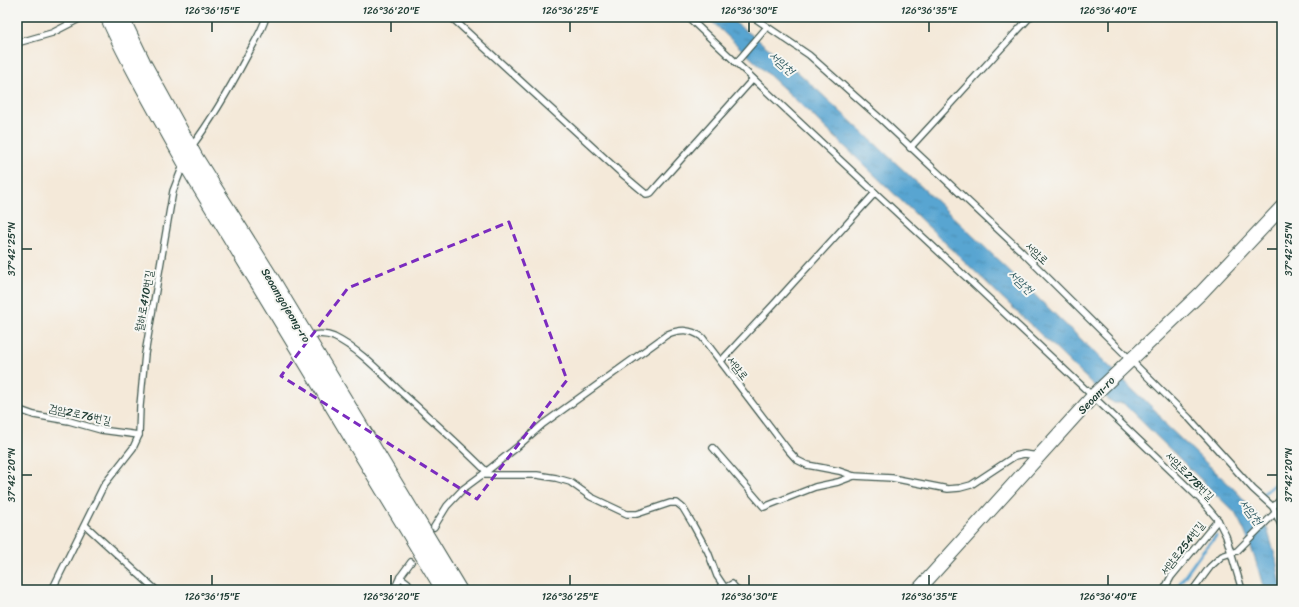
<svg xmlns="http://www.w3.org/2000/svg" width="1299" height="607" viewBox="0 0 1299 607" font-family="Sriracha,'Poor Story',sans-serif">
	<defs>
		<pattern id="water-ripples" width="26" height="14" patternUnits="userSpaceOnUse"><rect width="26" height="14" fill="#58a5d1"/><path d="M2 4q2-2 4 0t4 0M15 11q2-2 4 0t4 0" fill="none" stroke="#4888aa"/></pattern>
	</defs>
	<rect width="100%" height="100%" fill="#f6f6f2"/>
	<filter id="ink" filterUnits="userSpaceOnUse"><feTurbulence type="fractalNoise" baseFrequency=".025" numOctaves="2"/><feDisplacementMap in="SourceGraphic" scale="8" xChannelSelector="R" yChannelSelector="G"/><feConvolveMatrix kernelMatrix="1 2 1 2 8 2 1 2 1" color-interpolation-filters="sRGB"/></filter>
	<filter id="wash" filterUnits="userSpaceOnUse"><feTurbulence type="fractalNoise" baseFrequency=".012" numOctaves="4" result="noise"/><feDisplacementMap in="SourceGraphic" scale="16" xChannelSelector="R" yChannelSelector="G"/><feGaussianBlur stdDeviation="0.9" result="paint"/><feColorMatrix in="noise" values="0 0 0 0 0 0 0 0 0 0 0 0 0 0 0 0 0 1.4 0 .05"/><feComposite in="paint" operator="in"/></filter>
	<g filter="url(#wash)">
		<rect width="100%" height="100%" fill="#f4e9d9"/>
		<path fill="url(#water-ripples)" stroke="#3c7182" d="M707,17H727L752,35L800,74L926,191L1156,411L1166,425L1237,492L1258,516L1267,528L1276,559L1282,590H1264C1257,563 1249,537 1235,513L1123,403H1114L1109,400L813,116Z"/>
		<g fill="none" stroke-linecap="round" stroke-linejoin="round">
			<g stroke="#58a5d1" stroke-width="3">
				<polyline points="1263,494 1282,478"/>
				<polyline points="1175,590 1202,552 1216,536"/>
			</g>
		</g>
	</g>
	<g filter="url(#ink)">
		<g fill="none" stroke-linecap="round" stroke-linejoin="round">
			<defs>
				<g id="service">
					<polyline points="451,17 621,173 646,194 651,193 657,186 753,79"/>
					<path d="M688,17C858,179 1033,336 1201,500L1218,520L1226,536L1242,590"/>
					<polyline points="753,17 809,55 882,120 1021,251 1189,418 1253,489 1273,507 1282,527"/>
					<polyline points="17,43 52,33 83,17"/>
					<polyline points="736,63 767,27"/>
					<path d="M192,146C213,118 230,88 247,56C254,43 262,31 266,17"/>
					<polyline points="910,148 1030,17"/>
					<path d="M307,336C317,334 325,333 334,337C359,349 380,372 400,391C429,417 459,444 487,472"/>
					<polyline points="721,361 774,304 875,193"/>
					<polyline points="17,409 34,415 69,421 101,430 139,435"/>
					<polyline points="713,448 764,507 815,487 838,482 854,476"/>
					<polyline points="483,475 537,475 556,478 570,482 591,497 627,514 637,514 670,503 677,503 683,508 692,523 708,552 717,576 725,588 732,584 737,590"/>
					<polyline points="1273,507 1282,498"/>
					<polyline points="85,525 156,590"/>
					<path d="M434,527L447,506L463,489L482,475L516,448L543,424L668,334C681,329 690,329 702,337L788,450L797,460L807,465L818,467L839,471L854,476L892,478L948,489L960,488L971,485L1015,456L1024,454L1039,456"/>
					<polyline points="400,577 408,583 411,590"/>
					<polyline points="52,590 104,485 133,448 139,435 140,406 145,354 173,191 184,163"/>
					<polyline points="394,590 400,577 411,562"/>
					<polyline points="1164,590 1171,577 1218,520"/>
					<polyline points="1193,590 1210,567 1222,556 1237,551 1276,512"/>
				</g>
				<polyline id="tertiary" points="918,590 1095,394 1201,293 1282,207"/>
				<g id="secondary">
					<path d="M108,17C131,67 158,114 185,162L444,590"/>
					<polyline points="121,17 143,63 196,159 272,280 459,590"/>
				</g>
			</defs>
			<use href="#service" stroke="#3f574d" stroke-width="8"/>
			<use href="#tertiary" stroke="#3f574d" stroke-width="15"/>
			<use href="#secondary" stroke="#3f574d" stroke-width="17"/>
			<use href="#service" stroke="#fff" stroke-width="5.5"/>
			<use href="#tertiary" stroke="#fff" stroke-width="13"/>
			<use href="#secondary" stroke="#fff" stroke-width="15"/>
		</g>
	</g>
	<path fill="none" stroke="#7b2cbf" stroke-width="3" stroke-dasharray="8 5" stroke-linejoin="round" d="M509,222L567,380L477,499L281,376L348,288Z"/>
	<path fill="none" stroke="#1f3d34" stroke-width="1.5" d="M212,22V32M391,22V32M570,22V32M749,22V32M929,22V32M1108,22V32M22,249H32M1267,249H1277M22,475H32M1267,475H1277M212,575V585M391,575V585M570,575V585M749,575V585M929,575V585M1108,575V585"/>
	<g text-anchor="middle" stroke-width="4" stroke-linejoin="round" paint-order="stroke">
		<g font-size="11" fill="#1f3d34" stroke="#f6f6f2">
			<text transform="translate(1037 253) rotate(44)" y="4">서암로</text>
			<text transform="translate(144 301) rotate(-80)" y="4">월하로410번길</text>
			<text transform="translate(286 305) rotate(59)" y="4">Seoamgojeong-ro</text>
			<text transform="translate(738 368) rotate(52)" y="4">서암로</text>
			<text transform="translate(1096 395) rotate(-46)" y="4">Seoam-ro</text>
			<text transform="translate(80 414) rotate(12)" y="4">검암2로76번길</text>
			<text transform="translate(1190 476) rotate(45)" y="4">서암로278번길</text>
			<text transform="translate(1182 548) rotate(-52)" y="4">서암로254번길</text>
		</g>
		<g font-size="12" font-style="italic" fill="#305c63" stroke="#f6f6f2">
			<text transform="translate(782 63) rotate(42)" y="4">서암천</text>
			<text transform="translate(1021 282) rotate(44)" y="4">서암천</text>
			<text transform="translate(1251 512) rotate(53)" y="4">서암천</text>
		</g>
	</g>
	<rect width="1299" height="607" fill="none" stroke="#f6f6f2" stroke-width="44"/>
	<rect x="22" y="22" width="1255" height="563" fill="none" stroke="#1f3d34" stroke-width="1.5"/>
	<g font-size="10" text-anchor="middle" fill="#1f3d34">
		<text x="212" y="14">126°36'15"E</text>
		<text x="391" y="14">126°36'20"E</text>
		<text x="570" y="14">126°36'25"E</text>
		<text x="749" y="14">126°36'30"E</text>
		<text x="929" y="14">126°36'35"E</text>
		<text x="1108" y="14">126°36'40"E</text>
		<text transform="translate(11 249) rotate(-90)" y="4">37°42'25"N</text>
		<text transform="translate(1288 249) rotate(-90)" y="4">37°42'25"N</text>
		<text transform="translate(11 475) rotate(-90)" y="4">37°42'20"N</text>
		<text transform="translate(1288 475) rotate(-90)" y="4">37°42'20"N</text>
		<text x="212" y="600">126°36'15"E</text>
		<text x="391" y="600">126°36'20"E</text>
		<text x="570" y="600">126°36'25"E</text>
		<text x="749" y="600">126°36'30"E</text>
		<text x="929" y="600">126°36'35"E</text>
		<text x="1108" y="600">126°36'40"E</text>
	</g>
</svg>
